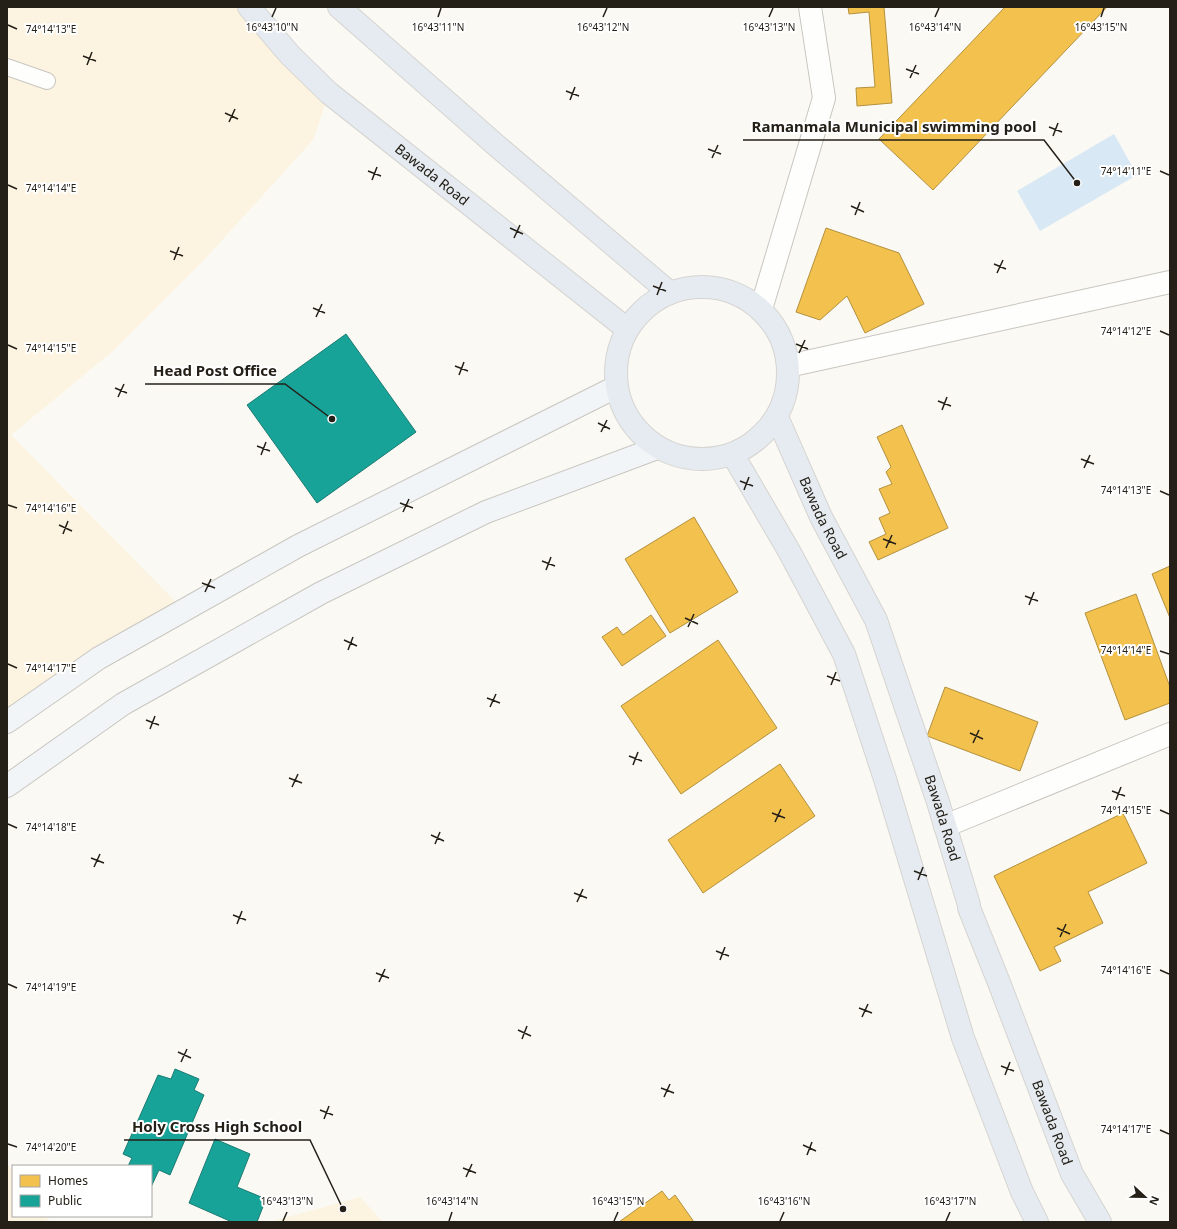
<svg xmlns="http://www.w3.org/2000/svg" width="1177" height="1229" viewBox="0 0 1177 1229" font-family="'Noto Sans',sans-serif">
	<rect width="100%" height="100%" fill="#faf9f4"/>
	<g fill="#fcf4e1">
		<polygon points="7,7 249,7 329,93 313,140 205,259 112,352 11,435 184,610 7,722"/>
		<polygon points="7,1163 13,1171 13,1216 45,1216 49,1222 7,1222"/>
		<polygon points="360,1197 383,1222 270,1222"/>
	</g>
	<polygon fill="#d8e8f5" points="1114,134 1137,175 1040,231 1017,191"/>
	<g fill="#f2c14e" stroke="#b4913e">
		<polygon points="848,7 884,7 892,103 857,106 856,88 875,87 869,12 849,14"/>
		<polygon points="1005,7 1107,7 933,190 879,139"/>
		<polygon points="826,228 899,253 924,304 865,333 847,296 820,320 796,312"/>
		<polygon points="902,425 948,528 878,560 869,542 886,534 879,518 890,513 879,489 892,484 886,472 891,467 877,437"/>
		<polygon points="694,517 738,592 670,633 625,559"/>
		<polygon points="1170,566 1170,618 1152,574"/>
		<polygon points="1136,594 1170,687 1170,703 1125,720 1085,613"/>
		<polygon points="651,615 666,636 622,666 602,637 617,627 623,635"/>
		<polygon points="718,640 777,728 681,794 621,706"/>
		<polygon points="945,687 1038,722 1020,771 927,736"/>
		<polygon points="780,764 815,816 703,893 668,840"/>
		<polygon points="1123,813 1147,863 1088,892 1103,923 1054,947 1061,961 1040,971 994,876"/>
		<polygon points="662,1191 669,1200 675,1195 694,1222 619,1222"/>
	</g>
	<g fill="#17a398" stroke="#1b7c72">
		<polygon points="346,334 416,432 317,503 247,405"/>
		<polygon points="175,1069 199,1079 194,1090 204,1095 170,1175 159,1170 151,1187 151,1166 128,1166 132,1158 123,1154 158,1075 171,1079"/>
		<polygon points="215,1139 250,1154 237,1187 266,1199 257,1222 232,1222 189,1203"/>
	</g>
	<g fill="none" stroke-linecap="round" stroke-linejoin="round">
		<defs>
			<polyline id="lane" points="7,67 47,81"/>
			<g id="street">
				<polyline points="761,309 824,98 810,7"/>
				<polyline points="788,366 1170,282"/>
				<polyline points="945,826 1170,734"/>
			</g>
			<g id="secondary">
				<polyline points="7,722 99,658 298,546 616,387"/>
				<polyline points="7,786 123,704 321,593 486,512 657,448"/>
			</g>
			<g id="primary">
				<path id="s1" d="M249,7L290,55L329,93L627,329"/>
				<polyline points="339,7 497,146 670,293"/>
				<circle cx="702" cy="373" r="86"/>
				<path id="s2" d="M777,417L821,517L876,620L938,802L969,905V908L998,980L1072,1174L1100,1222"/>
				<polyline points="733,455 789,551 844,654 885,779 963,1038 1022,1192 1037,1222"/>
			</g>
		</defs>
		<use href="#lane" stroke="#c9c6c0" stroke-width="18"/>
		<use href="#street" stroke="#c9c6c0" stroke-width="24"/>
		<use href="#secondary" stroke="#c9c6c0" stroke-width="24"/>
		<use href="#primary" stroke="#d6d4d1" stroke-width="24"/>
		<use href="#lane" stroke="#fefefd" stroke-width="16"/>
		<use href="#street" stroke="#fefefd" stroke-width="22"/>
		<use href="#secondary" stroke="#f2f5f7" stroke-width="22"/>
		<use href="#primary" stroke="#e5ebf0" stroke-width="22"/>
	</g>
	<path fill="none" stroke="#242018" stroke-width="1.5" d="M272,17L276,8M438,17L441,8M603,17L607,8M769,17L773,8M935,17L939,8M1101,17L1104,8M8,25L17,29M83,56L96,61M87,65L92,52M906,69L919,74M910,78L916,65M566,91L579,96M570,100L575,87M225,113L238,119M229,122L235,109M1049,127L1062,132M1053,136L1058,123M708,149L721,154M712,158L718,145M368,171L381,176M1160,171L1169,175M372,180L377,167M8,185L17,189M851,206L864,212M855,215L860,202M510,228L523,234M514,238L520,225M170,251L183,256M174,260L179,247M994,264L1006,269M997,273L1003,260M653,286L666,291M657,295L662,282M313,308L325,313M316,317L322,304M1160,331L1169,335M796,344L808,349M8,345L17,349M799,353L805,340M455,366L468,371M459,375L464,362M115,388L127,393M118,397L124,384M938,401L951,406M942,410L947,397M598,423L610,429M601,432L607,420M257,446L270,451M261,455L266,442M1081,459L1094,464M1084,468L1090,455M740,481L753,486M744,490L749,477M1160,491L1169,495M400,503L413,508M8,505L17,508M403,512L409,499M59,525L72,531M63,534L68,521M883,539L896,544M886,548L892,535M542,561L555,566M546,570L551,557M202,583L215,588M205,592L211,579M1025,596L1038,601M1029,605L1034,592M685,618L698,624M688,627L694,614M344,640L357,646M348,650L353,637M1160,651L1169,654M8,664L17,668M827,676L840,681M831,685L836,672M487,698L500,703M490,707L496,694M146,720L159,725M150,729L155,716M970,733L983,739M973,743L979,730M629,756L642,761M633,765L638,752M289,778L302,783M292,787L298,774M1112,791L1125,796M1116,800L1121,787M1160,810L1169,814M772,813L785,818M775,822L781,809M8,824L17,828M431,835L444,841M435,844L440,832M91,858L104,863M94,867L100,854M914,871L927,876M918,880L923,867M574,893L587,898M577,902L583,889M233,915L246,920M237,924L242,911M1057,928L1070,934M1060,937L1066,924M716,951L729,956M720,960L725,947M1160,970L1169,974M376,973L389,978M379,982L385,969M8,984L17,988M859,1008L872,1013M862,1017L868,1004M518,1030L531,1036M522,1039L527,1026M178,1052L191,1058M181,1062L187,1049M1001,1066L1014,1071M1005,1075L1010,1062M661,1088L674,1093M664,1097L670,1084M320,1110L333,1115M324,1119L329,1106M1160,1130L1169,1134M8,1144L17,1147M803,1145L816,1151M807,1155L812,1142M463,1168L476,1173M466,1177L472,1164M283,1221L287,1212M449,1221L452,1212M614,1221L618,1212M780,1221L784,1212M946,1221L950,1212"/>
	<g text-anchor="middle" stroke-width="4" stroke-linejoin="round" paint-order="stroke">
		<g font-size="14" fill="#242018" stroke="#fff">
			<text dy="5" stroke="none"><textPath href="#s1" startOffset="249">Bawada Road</textPath></text>
			<text dy="5" stroke="none"><textPath href="#s2" startOffset="111">Bawada Road</textPath></text>
			<text dy="5" stroke="none"><textPath href="#s2" startOffset="435">Bawada Road</textPath></text>
			<text dy="5" stroke="none"><textPath href="#s2" startOffset="759">Bawada Road</textPath></text>
		</g>
	</g>
	<g font-size="10" text-anchor="middle" fill="#242018" stroke="#fff" stroke-width="4" stroke-linejoin="round" paint-order="stroke">
		<text x="438" y="31">16°43'11"N</text>
		<text x="769" y="31">16°43'13"N</text>
		<text x="1101" y="31">16°43'15"N</text>
		<text x="272" y="31">16°43'10"N</text>
		<text x="603" y="31">16°43'12"N</text>
		<text x="935" y="31">16°43'14"N</text>
		<text x="51" y="33">74°14'13"E</text>
		<text x="1126" y="175">74°14'11"E</text>
		<text x="51" y="192">74°14'14"E</text>
		<text x="1126" y="335">74°14'12"E</text>
		<text x="51" y="352">74°14'15"E</text>
		<text x="1126" y="494">74°14'13"E</text>
		<text x="51" y="512">74°14'16"E</text>
		<text x="1126" y="654">74°14'14"E</text>
		<text x="51" y="672">74°14'17"E</text>
		<text x="1126" y="814">74°14'15"E</text>
		<text x="51" y="831">74°14'18"E</text>
		<text x="1126" y="974">74°14'16"E</text>
		<text x="51" y="991">74°14'19"E</text>
		<text x="1126" y="1133">74°14'17"E</text>
		<text x="51" y="1151">74°14'20"E</text>
		<text x="287" y="1205">16°43'13"N</text>
		<text x="452" y="1205">16°43'14"N</text>
		<text x="618" y="1205">16°43'15"N</text>
		<text x="784" y="1205">16°43'16"N</text>
		<text x="950" y="1205">16°43'17"N</text>
	</g>
	<path fill="none" stroke="#242018" stroke-width="1.5" d="M1077 183L1044 140H743M332 419L285 384H145M343 1209L310 1140H124"/>
	<g fill="#242018" stroke="#fff" stroke-width="1.5">
		<circle cx="1077" cy="183" r="4"/>
		<circle cx="332" cy="419" r="4"/>
		<circle cx="343" cy="1209" r="4"/>
	</g>
	<g font-size="15" text-anchor="middle" font-weight="bold" fill="#242018" stroke="#fff" stroke-width="4" stroke-linejoin="round" paint-order="stroke">
		<text x="894" y="132">Ramanmala Municipal swimming pool</text>
		<text x="215" y="376">Head Post Office</text>
		<text x="217" y="1132">Holy Cross High School</text>
	</g>
	<rect width="1177" height="1229" fill="none" stroke="#242018" stroke-width="16"/>
	<rect x="12" y="1165" width="140" height="52" fill="#ffffff" stroke="#a7a6a3"/>
	<rect x="20" y="1175" width="20" height="12" fill="#f2c14e" stroke="#a7a6a3"/>
	<text x="48" y="1185" font-size="12" fill="#242018">Homes</text>
	<rect x="20" y="1195" width="20" height="12" fill="#17a398" stroke="#a7a6a3"/>
	<text x="48" y="1205" font-size="12" fill="#242018">Public</text>
	<g transform="translate(1145 1197) rotate(112)" stroke="#ffffff" stroke-width="3" paint-order="stroke">
	<path d="M0-3L7 15L0 10L-7 15Z" fill="#242018"/>
	<text y="-6" font-size="11" font-weight="bold" text-anchor="middle" fill="#242018">N</text>
	</g>
</svg>
